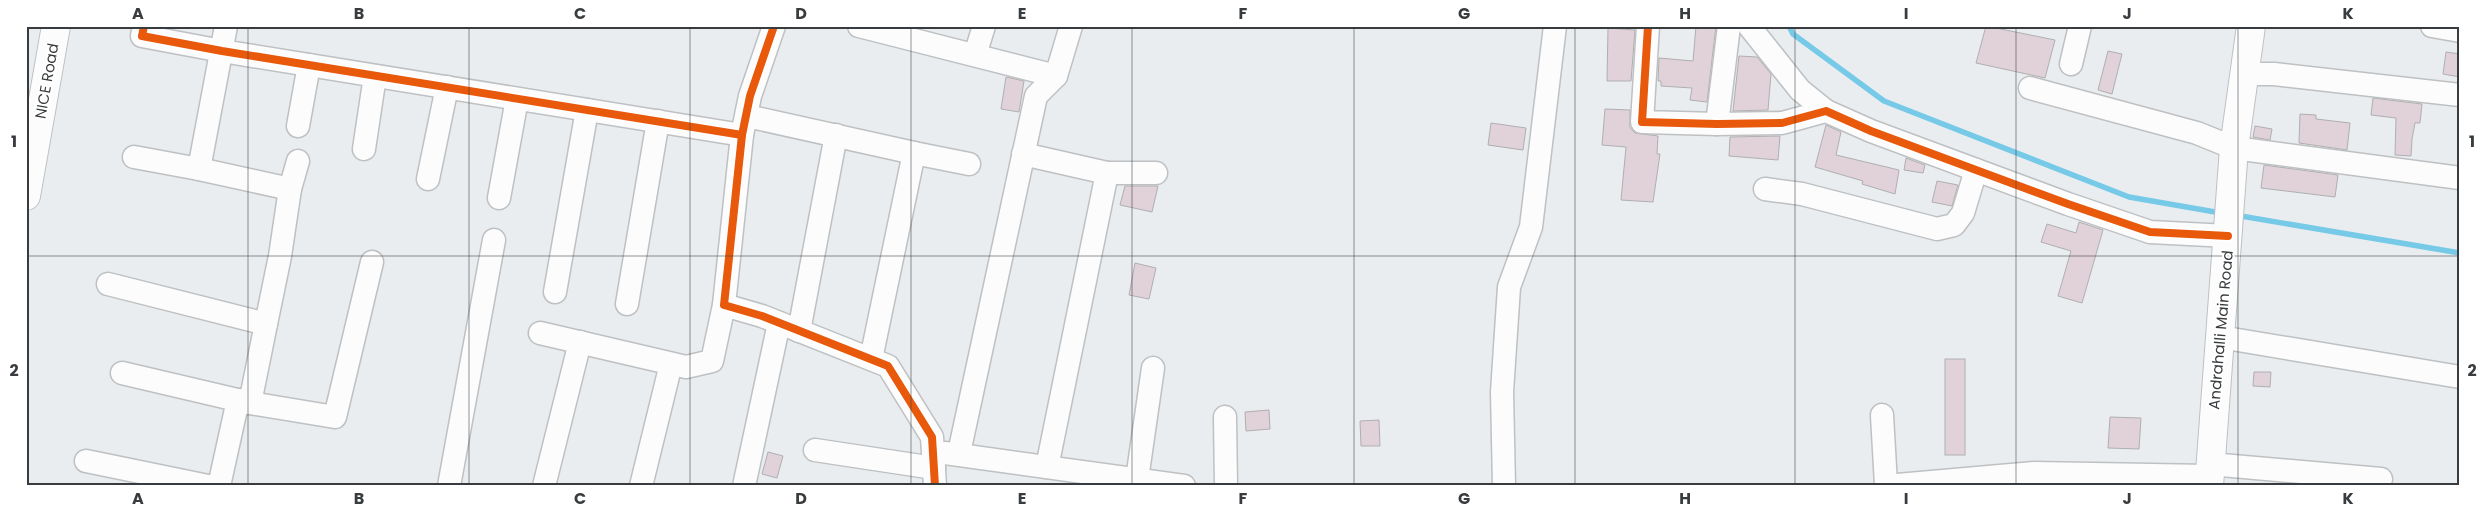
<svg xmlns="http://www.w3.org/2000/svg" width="2486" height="512" viewBox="0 0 2486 512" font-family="Poppins,sans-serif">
	<rect width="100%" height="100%" fill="#e9edef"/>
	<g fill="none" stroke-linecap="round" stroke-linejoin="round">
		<g stroke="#76cae8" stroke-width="5.5">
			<polyline points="1789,26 1793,34 1884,101 2129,197 2221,213"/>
			<polyline points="2235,215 2460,253"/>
		</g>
	</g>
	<g fill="#e1d1d8" stroke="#afafb0">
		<polygon points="1696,26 1716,26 1707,102 1690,100 1692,88 1661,86 1661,81 1658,81 1659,58 1693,61"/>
		<polygon points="1986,26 2055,40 2045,78 1976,63"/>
		<polygon points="1608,28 1635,30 1631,81 1607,81"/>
		<polygon points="2108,51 2122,54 2112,94 2098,90"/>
		<polygon points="2446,52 2460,54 2460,77 2443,74"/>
		<polygon points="1739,56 1757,57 1771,74 1768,110 1733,111"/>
		<polygon points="1006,77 1024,81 1019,112 1001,109"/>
		<polygon points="2373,98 2422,104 2420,123 2415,123 2412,139 2411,156 2395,155 2396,118 2371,115"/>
		<polygon points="1605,109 1630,110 1630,128 1635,133 1658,136 1657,154 1660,154 1653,202 1621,200 1626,147 1602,145"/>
		<polygon points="2300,114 2316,115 2316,119 2350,123 2347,150 2299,143"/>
		<polygon points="1491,123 1526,128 1523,150 1488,145"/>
		<polygon points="1826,125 1841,132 1836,155 1899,170 1895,194 1862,184 1863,181 1815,167"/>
		<polygon points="2255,126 2272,129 2270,140 2253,137"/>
		<polygon points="1780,136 1778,160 1729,156 1730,137"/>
		<polygon points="1906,158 1925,165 1923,173 1904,170"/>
		<polygon points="2264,165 2338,175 2335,197 2261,188"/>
		<polygon points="1937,181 1958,185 1952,206 1932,202"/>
		<polygon points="1125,186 1158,186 1152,212 1120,205"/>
		<polygon points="2079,222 2103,230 2082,303 2058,296 2071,251 2041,242 2047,224 2076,233"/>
		<polygon points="1135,263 1156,268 1149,299 1129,295"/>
		<rect x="1945" y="359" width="20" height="96"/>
		<polygon points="2254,372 2271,372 2270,387 2253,386"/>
		<polygon points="1269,410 1270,429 1246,431 1245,412"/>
		<polygon points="2110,417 2141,418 2139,449 2108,448"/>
		<polygon points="1379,420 1380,446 1361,446 1360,421"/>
		<polygon points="768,452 783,456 777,478 762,474"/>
	</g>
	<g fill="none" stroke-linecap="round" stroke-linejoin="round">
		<defs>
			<g id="minor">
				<polyline points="144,26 142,36 222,51 742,135"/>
				<polyline points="774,26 750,96 742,135 724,305 762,316 888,366 932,437 935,486"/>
				<polyline points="859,26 1056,76"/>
				<polyline points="1648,26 1642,122 1717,124 1782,123 1826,111 1871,131 2068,204 2150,232 2228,236"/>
				<polyline points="1749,26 1800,90 1826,111"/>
				<polyline points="2432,26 2460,31"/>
				<polyline points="975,55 984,26"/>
				<polyline points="2071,64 2080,26"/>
				<polyline points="2244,74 2274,74 2460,95"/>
				<polyline points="2030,88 2197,133 2234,148 2460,178"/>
				<polyline points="747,116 914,153 871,359"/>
				<polyline points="1717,124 1729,26"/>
				<polyline points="298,126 309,65"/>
				<polyline points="364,149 375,76"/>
				<polyline points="914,153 969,164"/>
				<polyline points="1023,154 1107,173 1047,467"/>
				<polyline points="134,157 199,169 226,26"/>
				<polyline points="199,169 290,189 298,161"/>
				<polyline points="1107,173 1156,173"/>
				<polyline points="428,179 447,87"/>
				<polyline points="1765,189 1802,194 1937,229 1954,225 1963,213 1976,170"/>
				<polyline points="499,198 517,99"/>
				<polyline points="108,284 266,324 250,403 122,373"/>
				<polyline points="555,292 587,110"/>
				<polyline points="627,304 658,121"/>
				<polyline points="266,324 280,256 290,189"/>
				<polyline points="799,331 836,135"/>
				<polyline points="540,333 686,367 712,361 724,305"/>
				<polyline points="2220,337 2460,377"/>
				<polyline points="250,403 335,417 372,262"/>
				<polyline points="1882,415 1886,485"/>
				<polyline points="1225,417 1226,486"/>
				<polyline points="815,450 934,468"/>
				<polyline points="945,453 1184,486"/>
				<polyline points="959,453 1036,96 1056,76 1071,26"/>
				<polyline points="86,461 208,486"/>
				<polyline points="2210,464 2381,479"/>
				<polyline points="219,486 238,400"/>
				<polyline points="449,486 494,240"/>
				<polyline points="544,486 580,342"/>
				<polyline points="641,486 671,364"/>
				<polyline points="744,486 779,323"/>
				<polyline points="1136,486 1153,368"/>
				<polyline points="1504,486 1502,392 1509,287 1531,227 1555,26"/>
				<polyline points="1886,486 2034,473 2209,476"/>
			</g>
			<polyline id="major" points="2209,486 2234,148 2251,26"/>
			<polyline id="highway" points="26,196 56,26"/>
		</defs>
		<use href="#minor" stroke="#bec0c2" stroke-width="25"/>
		<use href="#major" stroke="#bec0c2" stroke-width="30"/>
		<use href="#highway" stroke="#bec0c2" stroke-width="30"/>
		<use href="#minor" stroke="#fcfcfd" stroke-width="22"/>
		<use href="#major" stroke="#fcfcfd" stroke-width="28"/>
		<use href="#highway" stroke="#fcfcfd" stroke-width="28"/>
		<defs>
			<g id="cycleway">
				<polyline points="144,26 142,36 222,51 742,135"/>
				<polyline points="774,26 750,96 742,135 724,305 762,316 888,366 932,437 935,486"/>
				<polyline points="1648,26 1642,122 1717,124 1782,123 1826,111 1871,131 2068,204 2150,232 2228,236"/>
			</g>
		</defs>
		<use href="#cycleway" stroke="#fff" stroke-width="11"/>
		<use href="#cycleway" stroke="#e8590c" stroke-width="8"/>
	</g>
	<path fill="none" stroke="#393c3e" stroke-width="1" stroke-opacity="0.55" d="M248,26V486M469,26V486M690,26V486M911,26V486M1132,26V486M1354,26V486M1575,26V486M1795,26V486M2016,26V486M2238,26V486M26,256H2460"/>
	<g text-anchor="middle" stroke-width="4" stroke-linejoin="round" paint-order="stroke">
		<g font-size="15" fill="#393c3e" stroke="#fff">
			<text transform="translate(47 81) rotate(-80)" y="5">NICE Road</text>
			<text transform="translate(2221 330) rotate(-85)" y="5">Andrahalli Main Road</text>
		</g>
	</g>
	<rect width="2486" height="512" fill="none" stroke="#ffffff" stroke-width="55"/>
	<rect x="28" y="28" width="2430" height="456" fill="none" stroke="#393c3e" stroke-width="2"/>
	<g font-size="16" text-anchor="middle" font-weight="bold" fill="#393c3e">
		<text x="138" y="19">A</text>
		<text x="359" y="19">B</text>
		<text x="580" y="19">C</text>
		<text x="801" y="19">D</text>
		<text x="1022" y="19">E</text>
		<text x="1243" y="19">F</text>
		<text x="1464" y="19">G</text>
		<text x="1685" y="19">H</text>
		<text x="1906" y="19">I</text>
		<text x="2127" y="19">J</text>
		<text x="2348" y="19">K</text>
		<text x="14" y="147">1</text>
		<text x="2472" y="147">1</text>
		<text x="14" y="376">2</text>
		<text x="2472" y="376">2</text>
		<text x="138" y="504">A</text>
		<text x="359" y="504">B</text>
		<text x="580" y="504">C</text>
		<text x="801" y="504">D</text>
		<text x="1022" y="504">E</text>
		<text x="1243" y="504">F</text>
		<text x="1464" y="504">G</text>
		<text x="1685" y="504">H</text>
		<text x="1906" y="504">I</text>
		<text x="2127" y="504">J</text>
		<text x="2348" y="504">K</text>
	</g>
</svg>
